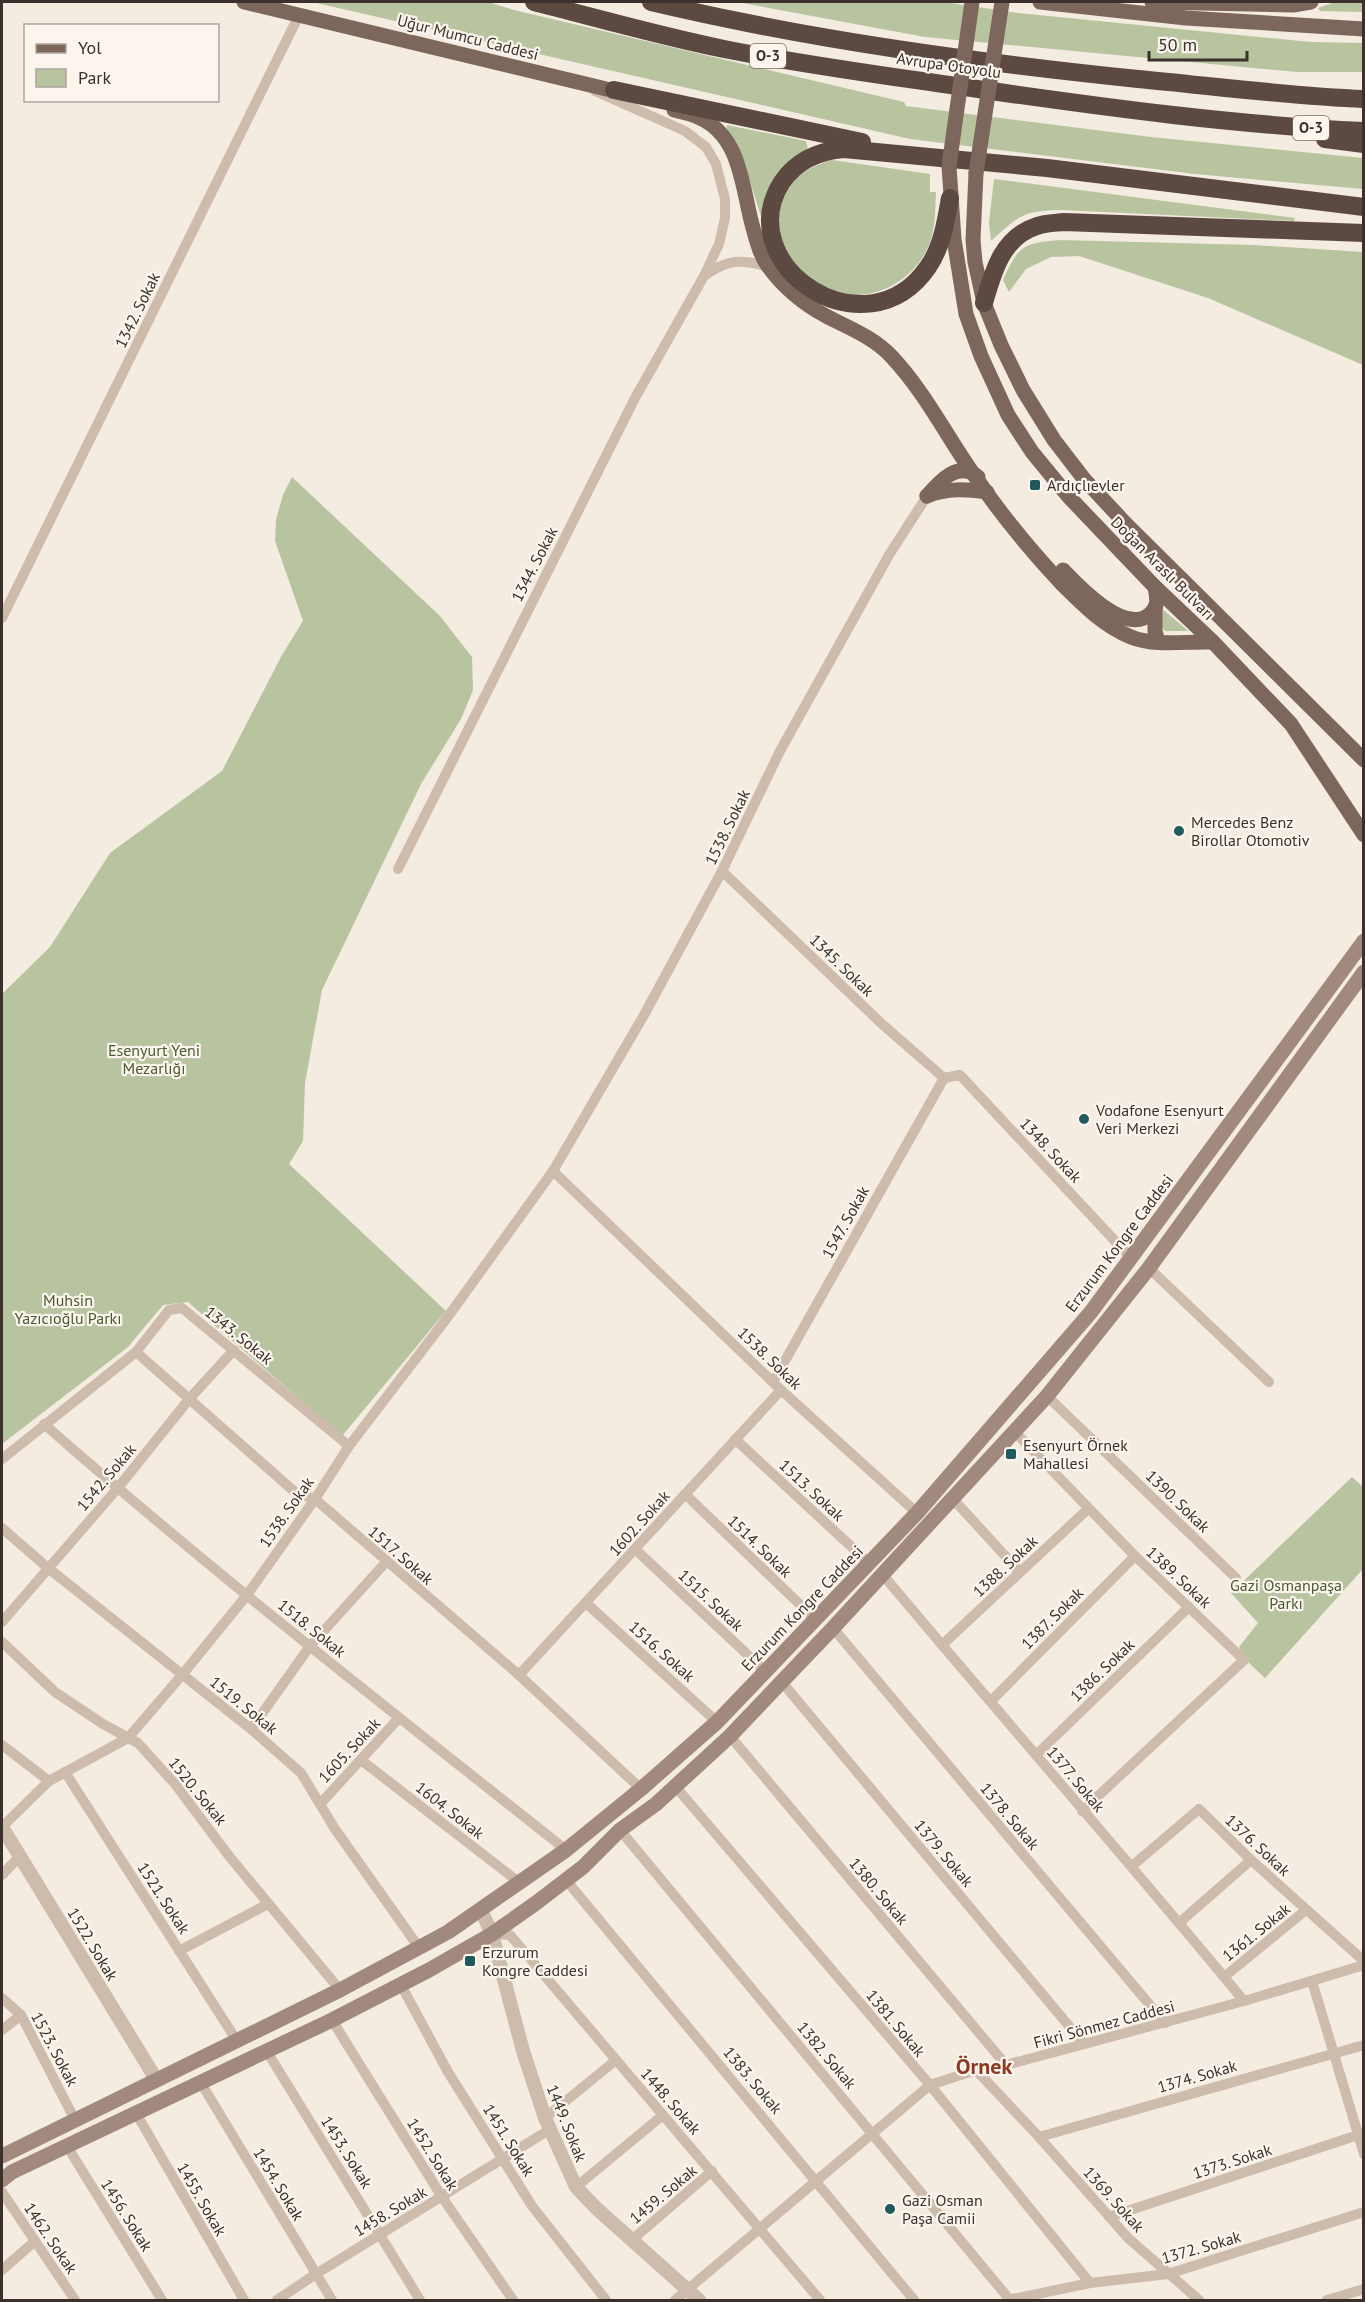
<svg xmlns="http://www.w3.org/2000/svg" width="1365" height="2302" viewBox="0 0 1365 2302" font-family="'PT Sans',sans-serif">
	<rect width="100%" height="100%" fill="#f4ebe1"/>
	<g fill="#b8c4a0">
		<polygon points="312,2 488,2 514,10 904,102 906,106 1151,137 1363,158 1363,189 1195,174 910,139"/>
		<polygon points="737,2 944,2 1018,13 1311,42 1363,43 1363,72 1297,72 925,37"/>
		<polygon points="1335,2 1363,2 1363,12 1320,11 1318,8"/>
		<polygon points="727,125 806,141 808,150 763,223 741,152 726,130"/>
		<path d="M832,160L930,174V192H936C935,208 936,225 930,242C917,278 878,302 839,293C808,286 779,253 778,220C778,213 781,205 784,198C795,174 807,168 832,160Z"/>
		<path d="M994,179L1295,218L1294,221L1061,210C1022,211 1020,215 991,241L989,222Z"/>
		<path d="M1060,240L1253,245L1363,252V365L1208,298L1079,256L1051,257L1026,269L1009,292L1003,280C1018,246 1023,243 1060,240Z"/>
		<polygon points="292,477 440,616 472,657 473,690 461,719 421,784 322,990 305,1083 303,1141 289,1164 446,1311 342,1436 188,1302 163,1305 128,1347 2,1444 2,994 50,947 110,853 222,771 282,655 303,621 275,541 276,520 283,495"/>
		<polygon points="1160,607 1187,630 1188,631 1165,631 1162,628"/>
		<polygon points="1352,1477 1363,1487 1363,1569 1265,1678 1249,1663 1239,1647 1258,1623 1231,1593"/>
	</g>
	<g fill="none" stroke-linecap="round" stroke-linejoin="round">
		<g stroke="#cdbbac" stroke-width="10">
			<path d="M704,276C728,259 739,259 767,266"/>
			<polyline points="2,618 299,15"/>
			<polyline points="398,869 635,398 704,276 719,244 725,218 725,199 716,164 706,147 685,131 595,91"/>
			<polyline points="722,871 882,1024 944,1078"/>
			<polyline points="944,1078 960,1075 1131,1258"/>
			<polyline points="553,1171 781,1390 917,1513"/>
			<polyline points="1149,1268 1269,1382"/>
			<polyline points="136,1352 296,1493 315,1499 519,1675 641,1789"/>
			<polyline points="773,1382 944,1078"/>
			<polyline points="1047,1396 1236,1578"/>
			<path d="M44,1424C212,1572 390,1710 566,1850"/>
			<polyline points="1015,1432 1135,1556 1244,1660 1082,1811"/>
			<polyline points="735,1439 869,1563"/>
			<polyline points="2,1459 136,1352 169,1310 182,1308 349,1446"/>
			<polyline points="685,1494 815,1619"/>
			<polyline points="954,1500 1020,1572"/>
			<polyline points="2,1528 48,1568 251,1729 301,1773 335,1829 420,1949"/>
			<polyline points="636,1550 765,1671"/>
			<path d="M883,1575C1003,1718 1126,1858 1244,2001"/>
			<polyline points="586,1603 717,1722"/>
			<polyline points="2,1622 117,1489 190,1398 234,1350"/>
			<polyline points="833,1628 1165,2023"/>
			<polyline points="2,1642 55,1692 103,1724 138,1743 175,1784 229,1856 340,1990"/>
			<polyline points="942,1645 1088,1509"/>
			<polyline points="519,1675 781,1390"/>
			<polyline points="781,1681 1084,2044"/>
			<polyline points="991,1701 1135,1556"/>
			<polyline points="251,1729 310,1646 386,1562"/>
			<polyline points="730,1736 1006,2065"/>
			<polyline points="2,1745 49,1781"/>
			<polyline points="1036,1755 1189,1607"/>
			<polyline points="361,1760 520,1883"/>
			<polyline points="65,1772 237,2041"/>
			<polyline points="675,1786 930,2085 1090,2283"/>
			<polyline points="321,1803 399,1718"/>
			<polyline points="2,1827 49,1781 128,1738 182,1675 247,1595 315,1499 349,1446 447,1318 553,1171 644,1015 722,871 780,751 889,555 927,496"/>
			<polyline points="620,1830 1010,2300"/>
			<polyline points="1132,1866 1199,1809 1251,1860 1364,1961"/>
			<polyline points="2,1875 20,1856"/>
			<polyline points="566,1880 914,2300"/>
			<polyline points="1179,1923 1251,1860"/>
			<polyline points="492,1934 510,1935 820,2300"/>
			<polyline points="179,1951 268,1904"/>
			<polyline points="1224,1977 1306,1910"/>
			<polyline points="1312,1981 1364,2154"/>
			<polyline points="401,1985 448,2072 532,2206 606,2300"/>
			<polyline points="2,1998 21,2015 75,2120"/>
			<polyline points="332,2020 442,2197 513,2300"/>
			<polyline points="2,2030 21,2015"/>
			<polyline points="266,2050 420,2300"/>
			<polyline points="976,2070 1039,2137 1128,2238 1199,2300"/>
			<polyline points="201,2083 332,2300"/>
			<polyline points="136,2113 244,2300"/>
			<polyline points="545,2118 616,2060"/>
			<polyline points="1039,2137 1364,2045"/>
			<polyline points="67,2146 162,2300"/>
			<polyline points="576,2187 663,2115"/>
			<polyline points="2,2192 75,2300"/>
			<polyline points="1109,2217 1364,2133"/>
			<polyline points="633,2239 712,2171"/>
			<polyline points="2,2270 35,2241"/>
			<polyline points="277,2300 316,2274 549,2130"/>
			<polyline points="675,2300 930,2085 976,2070 1006,2065 1244,2001 1364,1965"/>
			<polyline points="1008,2300 1090,2283 1168,2274 1364,2212"/>
			<polyline points="1327,2300 1364,2289"/>
		</g>
		<g stroke="#cdbbac" stroke-width="14">
			<polyline points="2,1827 156,2079"/>
			<polyline points="481,1910 492,1934 523,2051 545,2118 576,2187 596,2208 699,2300"/>
		</g>
		<g stroke="#a18a7d" stroke-width="15">
			<polyline points="2,2156 340,1990 448,1932 566,1850 641,1789 717,1722 917,1513 1091,1312 1364,941"/>
			<polyline points="2,2180 12,2172 332,2020 429,1970 492,1934 536,1903 583,1867 620,1830 656,1804 730,1736 833,1628 1047,1396 1149,1268 1364,972"/>
		</g>
		<g stroke="#7d675c" stroke-width="15">
			<polyline points="244,2 623,93"/>
			<polyline points="1040,2 1186,18 1364,29"/>
			<polyline points="1152,2 1293,5 1311,2"/>
			<path d="M674,110C683,112 692,114 700,118C742,137 742,190 753,228C757,242 760,255 768,266C783,287 804,304 826,316C849,328 873,337 891,356C924,391 945,433 972,472C999,512 1030,550 1063,585C1083,605 1104,626 1131,637C1156,647 1187,641 1213,642"/>
			<polyline points="949,166 954,239 966,314 981,356 1008,415 1032,452 1069,497 1155,587 1213,642 1291,724 1364,835"/>
			<polyline points="976,173 973,240 975,262 984,303 1001,345 1023,390 1054,440 1084,479 1125,523 1364,760"/>
			<path d="M927,496C940,481 958,460 978,477"/>
			<path d="M927,496C947,488 966,489 987,492"/>
			<path d="M1063,570C1079,587 1126,636 1150,614C1159,606 1157,598 1155,587"/>
			<polyline points="1155,609 1155,631 1158,642"/>
		</g>
		<g stroke="#5c4a42" stroke-width="18">
			<path d="M534,2C597,18 660,36 724,49C810,66 897,77 984,90C1110,108 1236,125 1364,131"/>
			<path d="M651,2C811,40 974,62 1138,79C1213,86 1288,96 1364,99"/>
			<polyline points="614,90 862,142"/>
			<polyline points="1325,139 1364,144"/>
			<path d="M950,198C946,221 942,247 928,267C866,357 729,265 782,182C797,160 818,151 844,149L1047,168L1364,207"/>
			<path d="M984,303C993,272 1002,237 1037,226C1045,223 1055,223 1064,222L1364,233"/>
		</g>
		<g stroke="#7d675c" stroke-width="15">
			<polyline points="949,166 972,2"/>
			<polyline points="976,173 1002,2"/>
		</g>
	</g>
	<g fill="#1f5a5e" stroke="#fbf5ee" stroke-width="2">
		<rect x="1029" y="479" width="12" height="12" rx="3"/>
		<circle cx="1179" cy="831" r="6"/>
		<circle cx="1084" cy="1119" r="6"/>
		<rect x="1005" y="1448" width="12" height="12" rx="3"/>
		<rect x="464" y="1955" width="12" height="12" rx="3"/>
		<circle cx="890" cy="2209" r="6"/>
	</g>
	<g text-anchor="middle" stroke-width="4.5" stroke-linejoin="round" paint-order="stroke">
		<g fill="#fbf5ee" stroke="#756b66" stroke-width="1.5">
			<rect x="750" y="44" width="36" height="24" rx="4.5"/>
			<rect x="1293" y="116" width="36" height="24" rx="4.5"/>
		</g>
		<g font-size="15" font-weight="bold" fill="#3b302b">
			<text x="768" y="61">O-3</text>
			<text x="1311" y="133">O-3</text>
		</g>
		<g font-size="16" fill="#3b302b" stroke="#fbf5ee">
			<text transform="translate(468 37) rotate(14)" y="6">Uğur Mumcu Caddesi</text>
			<text transform="translate(949 65) rotate(8)" y="6">Avrupa Otoyolu</text>
			<text transform="translate(137 310) rotate(-64)" y="6">1342. Sokak</text>
			<text transform="translate(534 564) rotate(-63)" y="6">1344. Sokak</text>
			<text transform="translate(1163 568) rotate(45)" y="6">Doğan Araslı Bulvarı</text>
			<text transform="translate(727 827) rotate(-64)" y="6">1538. Sokak</text>
			<text transform="translate(842 965) rotate(44)" y="6">1345. Sokak</text>
			<text transform="translate(1051 1150) rotate(47)" y="6">1348. Sokak</text>
			<text transform="translate(845 1222) rotate(-61)" y="6">1547. Sokak</text>
			<text transform="translate(1119 1243) rotate(-53)" y="6">Erzurum Kongre Caddesi</text>
			<text transform="translate(239 1335) rotate(39)" y="6">1343. Sokak</text>
			<text transform="translate(770 1358) rotate(44)" y="6">1538. Sokak</text>
			<text transform="translate(106 1477) rotate(-50)" y="6">1542. Sokak</text>
			<text transform="translate(812 1490) rotate(43)" y="6">1513. Sokak</text>
			<text transform="translate(1178 1501) rotate(44)" y="6">1390. Sokak</text>
			<text transform="translate(286 1512) rotate(-55)" y="6">1538. Sokak</text>
			<text transform="translate(639 1523) rotate(-48)" y="6">1602. Sokak</text>
			<text transform="translate(760 1546) rotate(44)" y="6">1514. Sokak</text>
			<text transform="translate(401 1555) rotate(41)" y="6">1517. Sokak</text>
			<text transform="translate(1005 1566) rotate(-43)" y="6">1388. Sokak</text>
			<text transform="translate(1179 1577) rotate(43)" y="6">1389. Sokak</text>
			<text transform="translate(711 1600) rotate(43)" y="6">1515. Sokak</text>
			<text transform="translate(802 1608) rotate(-46)" y="6">Erzurum Kongre Caddesi</text>
			<text transform="translate(1052 1618) rotate(-45)" y="6">1387. Sokak</text>
			<text transform="translate(312 1628) rotate(39)" y="6">1518. Sokak</text>
			<text transform="translate(662 1651) rotate(42)" y="6">1516. Sokak</text>
			<text transform="translate(1102 1670) rotate(-44)" y="6">1386. Sokak</text>
			<text transform="translate(244 1705) rotate(39)" y="6">1519. Sokak</text>
			<text transform="translate(349 1750) rotate(-47)" y="6">1605. Sokak</text>
			<text transform="translate(1076 1779) rotate(50)" y="6">1377. Sokak</text>
			<text transform="translate(198 1791) rotate(51)" y="6">1520. Sokak</text>
			<text transform="translate(450 1810) rotate(38)" y="6">1604. Sokak</text>
			<text transform="translate(1010 1816) rotate(50)" y="6">1378. Sokak</text>
			<text transform="translate(1258 1845) rotate(43)" y="6">1376. Sokak</text>
			<text transform="translate(944 1853) rotate(50)" y="6">1379. Sokak</text>
			<text transform="translate(879 1891) rotate(50)" y="6">1380. Sokak</text>
			<text transform="translate(164 1898) rotate(57)" y="6">1521. Sokak</text>
			<text transform="translate(1256 1932) rotate(-39)" y="6">1361. Sokak</text>
			<text transform="translate(93 1944) rotate(59)" y="6">1522. Sokak</text>
			<text transform="translate(896 2023) rotate(50)" y="6">1381. Sokak</text>
			<text transform="translate(1104 2024) rotate(-15)" y="6">Fikri Sönmez Caddesi</text>
			<text transform="translate(55 2049) rotate(62)" y="6">1523. Sokak</text>
			<text transform="translate(827 2055) rotate(50)" y="6">1382. Sokak</text>
			<text transform="translate(1197 2076) rotate(-16)" y="6">1374. Sokak</text>
			<text transform="translate(753 2080) rotate(50)" y="6">1383. Sokak</text>
			<text transform="translate(671 2101) rotate(49)" y="6">1448. Sokak</text>
			<text transform="translate(567 2123) rotate(68)" y="6">1449. Sokak</text>
			<text transform="translate(509 2140) rotate(58)" y="6">1451. Sokak</text>
			<text transform="translate(347 2152) rotate(58)" y="6">1453. Sokak</text>
			<text transform="translate(433 2154) rotate(58)" y="6">1452. Sokak</text>
			<text transform="translate(1232 2161) rotate(-18)" y="6">1373. Sokak</text>
			<text transform="translate(279 2184) rotate(59)" y="6">1454. Sokak</text>
			<text transform="translate(663 2194) rotate(-40)" y="6">1459. Sokak</text>
			<text transform="translate(202 2199) rotate(60)" y="6">1455. Sokak</text>
			<text transform="translate(1114 2199) rotate(48)" y="6">1369. Sokak</text>
			<text transform="translate(390 2211) rotate(-31)" y="6">1458. Sokak</text>
			<text transform="translate(127 2215) rotate(58)" y="6">1456. Sokak</text>
			<text transform="translate(51 2238) rotate(56)" y="6">1462. Sokak</text>
			<text transform="translate(1201 2247) rotate(-16)" y="6">1372. Sokak</text>
		</g>
		<g font-size="16" fill="#3b302b" stroke="#fbf5ee" text-anchor="start">
			<text x="1047" y="491">Ardıçlıevler</text>
			<text x="1191" y="828">Mercedes Benz<tspan x="1191" dy="18">Birollar Otomotiv</tspan></text>
			<text x="1096" y="1116">Vodafone Esenyurt<tspan x="1096" dy="18">Veri Merkezi</tspan></text>
			<text x="1023" y="1451">Esenyurt Örnek<tspan x="1023" dy="18">Mahallesi</tspan></text>
			<text x="482" y="1958">Erzurum<tspan x="482" dy="18">Kongre Caddesi</tspan></text>
			<text x="902" y="2206">Gazi Osman<tspan x="902" dy="18">Paşa Camii</tspan></text>
		</g>
		<g font-size="16" fill="#4a5a2e" stroke="#fbf5ee">
			<text x="154" y="1056">Esenyurt Yeni<tspan x="154" dy="18">Mezarlığı</tspan></text>
			<text x="68" y="1306">Muhsin<tspan x="68" dy="18">Yazıcıoğlu Parkı</tspan></text>
			<text x="1286" y="1591">Gazi Osmanpaşa<tspan x="1286" dy="18">Parkı</tspan></text>
		</g>
		<g font-size="22" font-weight="bold" fill="#8c3b22" stroke="#fbf5ee">
			<text x="984" y="2074">Örnek</text>
		</g>
	</g>
	<rect width="1365" height="2302" fill="none" stroke="#3b302b" stroke-width="6"/>
	<rect x="24" y="24" width="195" height="78" fill="#fbf5ee" stroke="#aea6a0" stroke-width="1.5"/>
	<rect x="36" y="44" width="30" height="9" fill="#7d675c" stroke="#aea6a0" stroke-width="1.5"/>
	<text x="78" y="54" font-size="18" fill="#3b302b">Yol</text>
	<rect x="36" y="69" width="30" height="18" fill="#b8c4a0" stroke="#aea6a0" stroke-width="1.5"/>
	<text x="78" y="84" font-size="18" fill="#3b302b">Park</text>
	<path d="M1149 51v9h98v-9" fill="none" stroke="#3b302b" stroke-width="3"/>
	<text x="1158" y="51" font-size="18" fill="#3b302b" stroke="#fbf5ee" stroke-width="4.5" paint-order="stroke">50 m</text>
</svg>
